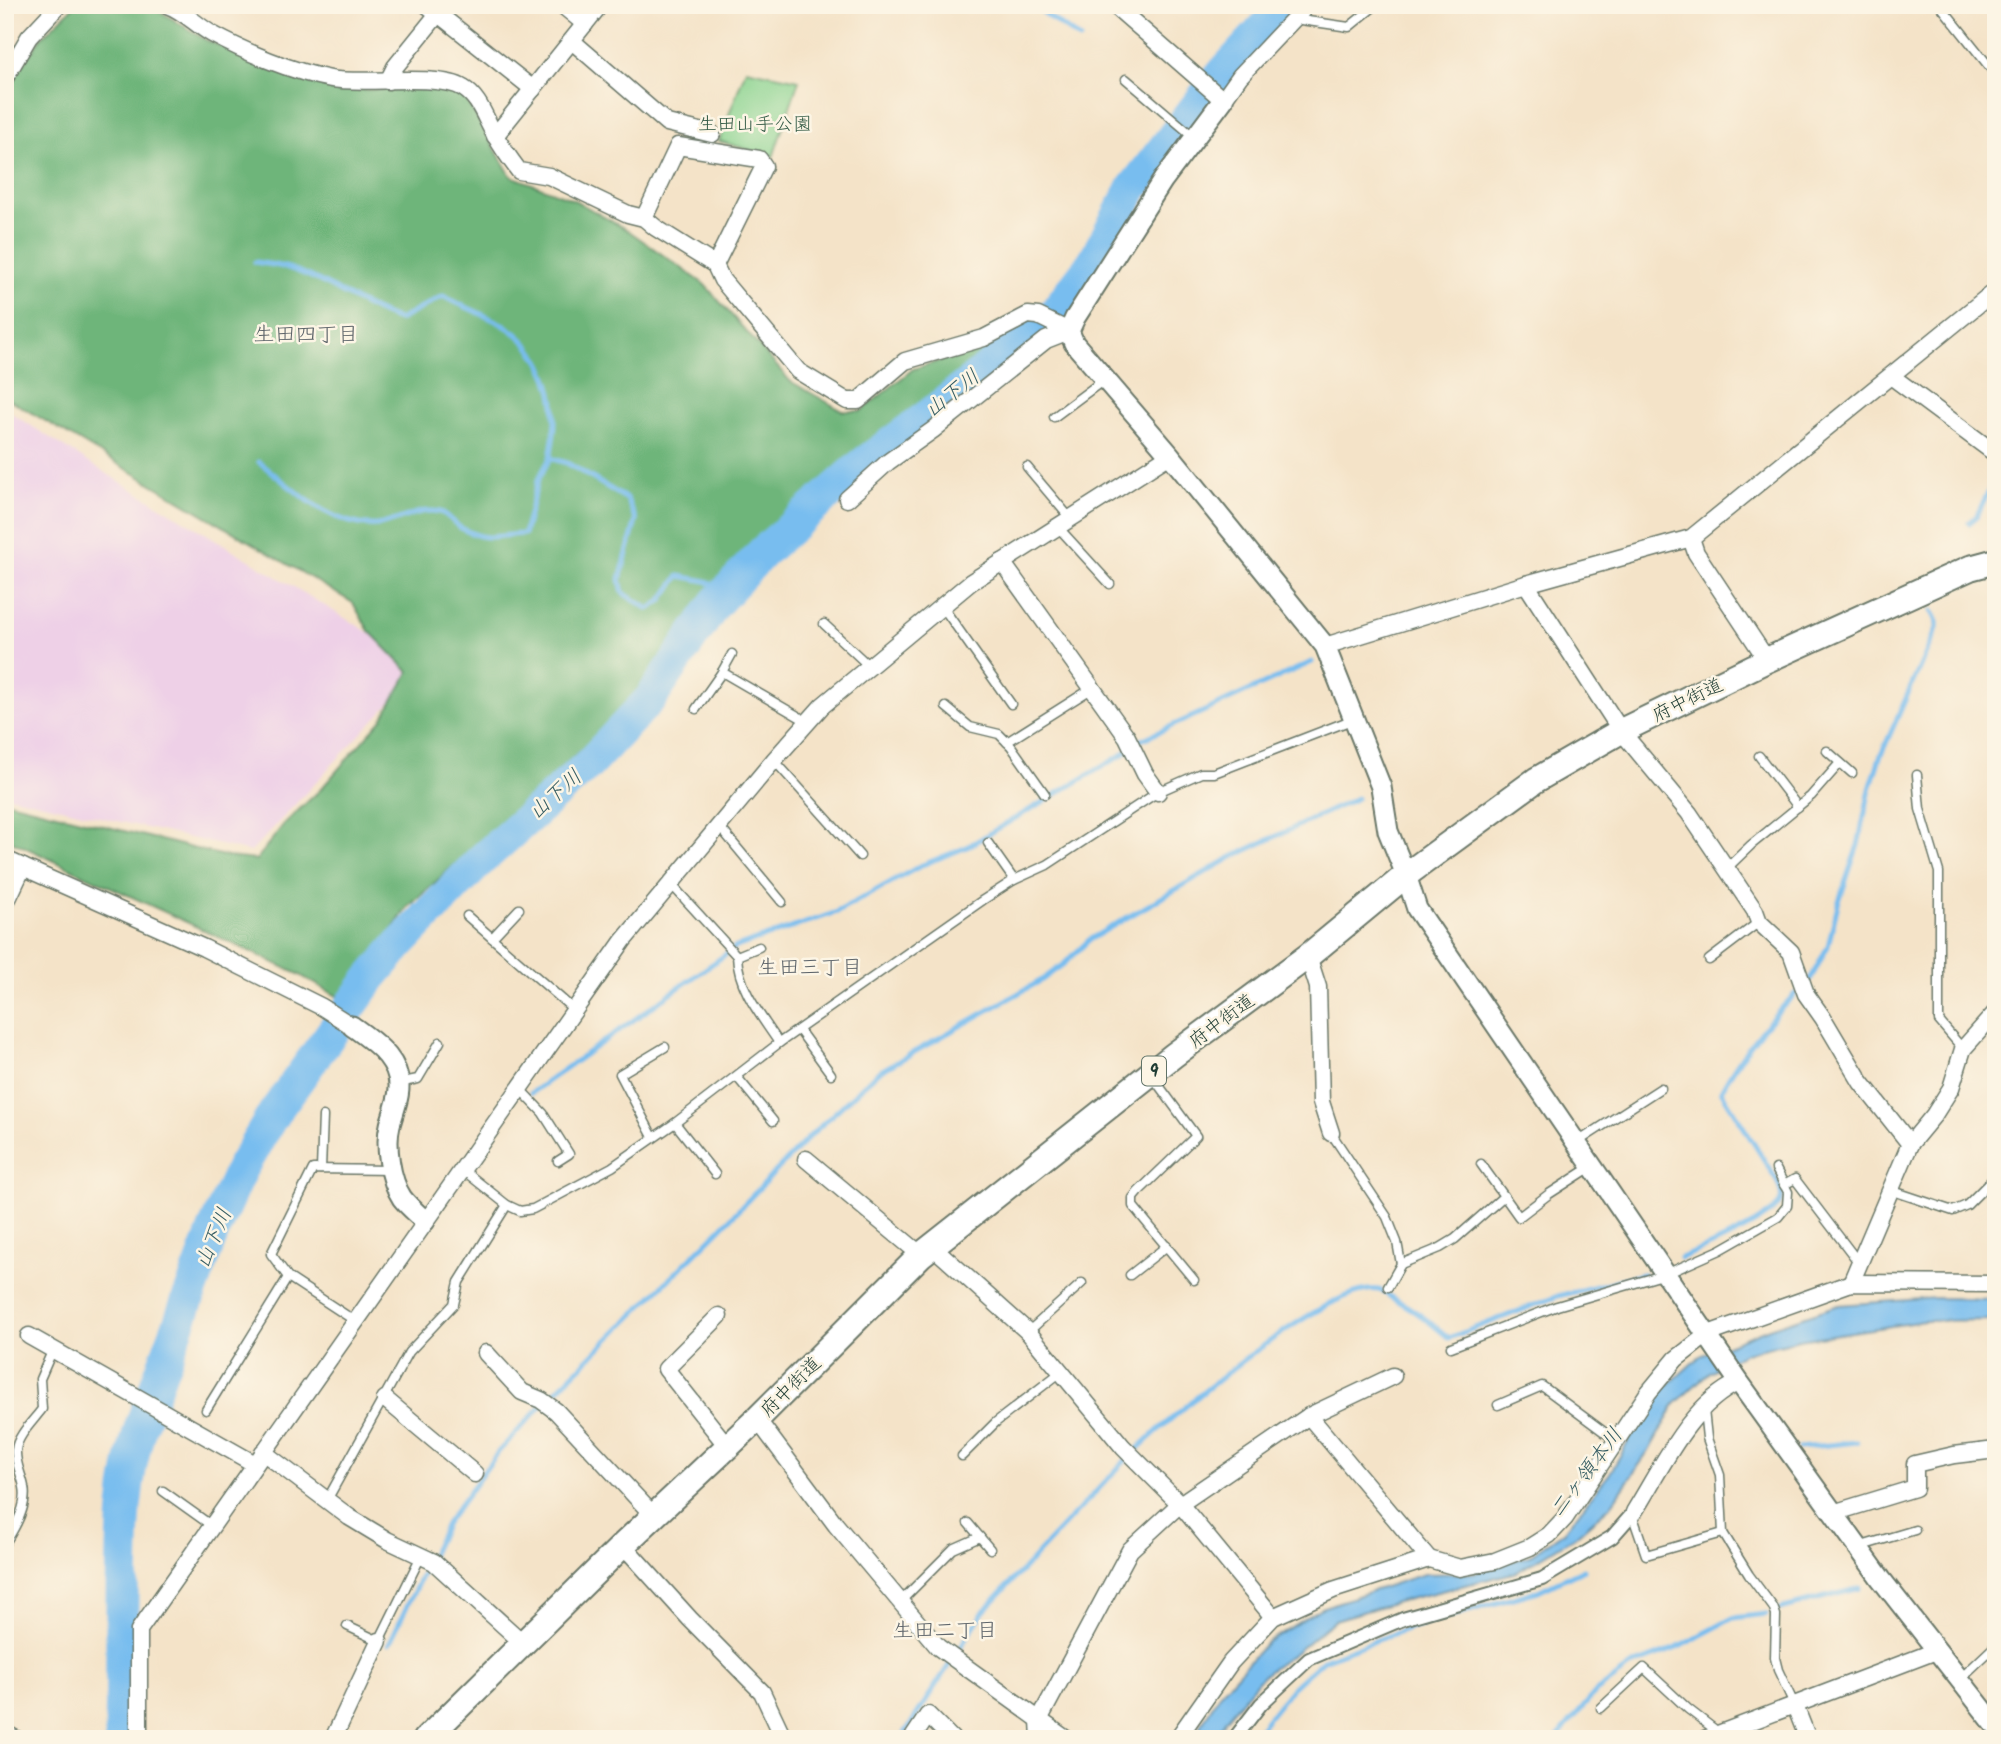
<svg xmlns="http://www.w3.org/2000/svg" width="2001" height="1744" viewBox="0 0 2001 1744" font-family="Kalam,'Klee One',sans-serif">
	<rect width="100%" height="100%" fill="#fcf5e5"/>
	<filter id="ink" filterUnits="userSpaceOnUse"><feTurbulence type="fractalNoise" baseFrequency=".0143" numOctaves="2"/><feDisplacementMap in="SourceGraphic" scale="14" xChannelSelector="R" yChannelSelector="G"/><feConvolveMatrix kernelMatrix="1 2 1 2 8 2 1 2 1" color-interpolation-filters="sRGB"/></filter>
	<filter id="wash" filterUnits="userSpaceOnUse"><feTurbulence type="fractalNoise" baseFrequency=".00686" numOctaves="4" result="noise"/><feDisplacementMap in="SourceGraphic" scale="28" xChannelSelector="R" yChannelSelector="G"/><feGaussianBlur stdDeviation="1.57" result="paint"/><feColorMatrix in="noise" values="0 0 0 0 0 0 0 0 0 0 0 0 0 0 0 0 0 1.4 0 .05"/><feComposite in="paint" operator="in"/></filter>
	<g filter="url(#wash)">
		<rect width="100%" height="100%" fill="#f4e3c8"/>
		<polygon fill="#eed0e7" points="5,409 96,467 424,666 251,852 5,795"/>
		<polygon fill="#89d38f" stroke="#548862" stroke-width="2" points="746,69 799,80 773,157 719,141"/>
		<polygon fill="#6eb57a" stroke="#467957" stroke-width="2" points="75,5 146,5 153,7 206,40 271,67 345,90 446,88 464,96 511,176 574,200 629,231 704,284 790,381 843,411 861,411 913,369 986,347 1023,325 1028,329 859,455 759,546 729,578 709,603 687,640 646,691 407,908 344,1000 296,973 5,838 5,801 228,857 256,860 284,824 321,789 382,719 409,672 369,631 353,603 5,397 5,108 16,76 40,39"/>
		<polygon fill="#78bdef" stroke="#4c7d92" stroke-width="2" points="1936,1298 1996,1299 1996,1320 1924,1321 1799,1340 1745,1353 1709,1372 1675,1404 1649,1451 1611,1505 1577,1535 1517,1572 1393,1603 1335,1620 1296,1652 1262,1676 1226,1719 1214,1739 1193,1739 1220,1693 1266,1643 1321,1608 1424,1574 1473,1573 1529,1556 1564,1531 1610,1473 1654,1398 1700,1356 1769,1328 1839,1305"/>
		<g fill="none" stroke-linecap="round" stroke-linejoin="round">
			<g stroke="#78bdef" stroke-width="5">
				<polyline points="1033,5 1080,39"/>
				<path d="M255,262C266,264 278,265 288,268C327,280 360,307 399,320L443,296C462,306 483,314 502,324C536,343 555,381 555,420C555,432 552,445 550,458"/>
				<path d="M259,462C293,488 331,528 377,525C398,523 417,507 440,512C448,514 454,524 461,528C488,543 496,535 524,534L538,480L550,458L567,463L627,499L636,520L620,579L623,593L649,609L661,601L679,576L706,581L726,592"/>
				<polyline points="1969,523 1976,517 1996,476"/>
				<polyline points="1810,980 1828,946 1838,904 1858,845 1870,789 1880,757 1937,628 1937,622 1932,611"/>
				<polyline points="531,1093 736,947 837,912 922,865 967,847 1122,755 1139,741 1312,662"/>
				<path d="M1680,1258C1699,1251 1775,1220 1781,1200C1783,1193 1779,1186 1776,1179L1721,1091C1740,1055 1766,1023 1795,994"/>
				<polyline points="1799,1448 1857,1442"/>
				<polyline points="1780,1609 1860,1588"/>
				<polyline points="389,1644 446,1524 499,1451 550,1397 718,1231 811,1135 877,1073 1042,980 1065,963 1089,940 1128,917 1234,856 1357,798"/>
				<path d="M901,1739L984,1611L1121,1465C1159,1426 1327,1281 1379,1290C1383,1291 1388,1295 1392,1298C1413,1308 1431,1323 1449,1338L1558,1296L1643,1274"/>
				<polyline points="1251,1739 1293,1687 1323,1660 1412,1627 1538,1591 1584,1569"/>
				<polyline points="1556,1739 1596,1692 1633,1665 1677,1648 1733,1618 1766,1614"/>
			</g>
			<path stroke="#78bdef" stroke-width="33" d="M121,1739C122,1692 122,1645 122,1599C123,1538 122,1487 140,1428L215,1227L241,1169L274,1113L371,978L400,944L481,860L589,764L651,698L716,603L763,552L864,463L933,412L1033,332L1055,312L1093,262L1133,188L1219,77L1285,5"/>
		</g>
	</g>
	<g filter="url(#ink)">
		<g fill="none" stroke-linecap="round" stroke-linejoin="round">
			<defs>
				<g id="service">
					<polyline points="1940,5 1996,75"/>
					<polyline points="1294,19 1349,27 1376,5"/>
					<polyline points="1126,79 1194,137"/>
					<polyline points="1054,417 1105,379"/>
					<polyline points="1027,467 1070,518"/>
					<polyline points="1057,526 1110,584"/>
					<polyline points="942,606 1011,704"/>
					<polyline points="824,624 870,667"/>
					<polyline points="732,654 722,672 808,722"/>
					<polyline points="946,707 970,727 999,734 1011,746 1045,794"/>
					<polyline points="696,709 722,672"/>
					<polyline points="1007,742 1091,689"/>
					<polyline points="1827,751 1852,773"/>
					<polyline points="1759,756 1798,807"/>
					<polyline points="774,760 860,856"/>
					<polyline points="1917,775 1920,809 1939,872 1939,1021 1963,1049"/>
					<polyline points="719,826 782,902"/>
					<polyline points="988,843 1014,880"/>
					<polyline points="1726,869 1751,845 1811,796 1840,763"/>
					<path d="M671,884L737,956C738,989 762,1017 779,1043"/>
					<polyline points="467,916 573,1009"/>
					<polyline points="492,938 519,909"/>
					<polyline points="737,956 759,947"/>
					<polyline points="1709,960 1759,922"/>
					<polyline points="799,1030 831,1074"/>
					<polyline points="1152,1076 1196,1136 1138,1192 1133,1198 1133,1206 1194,1280"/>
					<polyline points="737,1077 773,1121"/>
					<polyline points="398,1083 418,1079 440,1042"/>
					<polyline points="519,1088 543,1113 569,1154 558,1161"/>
					<polyline points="675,1123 715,1174"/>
					<polyline points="1331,1133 1387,1217 1397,1242 1401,1264 1388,1287"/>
					<polyline points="653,1137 620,1074 665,1047"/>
					<polyline points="1576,1143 1661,1088"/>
					<polyline points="1481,1164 1504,1196"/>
					<polyline points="321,1169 323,1116"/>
					<polyline points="463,1170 507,1205 520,1211 533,1209 612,1167 675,1123 779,1043 983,900 1014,880 1047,865 1158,792 1201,773 1214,773 1354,719"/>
					<polyline points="1784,1185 1795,1179 1859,1263"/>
					<polyline points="1890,1190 1953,1211 1967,1205 1994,1178"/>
					<polyline points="1401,1264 1440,1248 1455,1239 1504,1196 1519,1217 1549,1194 1591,1167"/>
					<polyline points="1130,1275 1167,1246"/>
					<polyline points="355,1321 288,1277 271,1254 313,1169 392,1170"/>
					<polyline points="1028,1332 1082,1283"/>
					<polyline points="1451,1347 1557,1306 1666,1274 1720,1250 1778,1217 1787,1206 1788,1192 1776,1169"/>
					<polyline points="1498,1405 1542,1386 1615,1440"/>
					<polyline points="206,1410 288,1277"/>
					<polyline points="1704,1410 1707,1438 1720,1475 1723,1533 1749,1575 1773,1607 1776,1615 1775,1658 1778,1670 1795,1706"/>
					<polyline points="962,1456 996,1422 1061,1372"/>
					<polyline points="163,1491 212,1526"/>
					<polyline points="327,1500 409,1352 454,1304 459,1282 507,1205"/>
					<polyline points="1632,1514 1646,1555 1723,1533"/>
					<polyline points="968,1523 990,1549"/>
					<path d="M5,1543C15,1528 28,1506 24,1487C22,1475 15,1464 16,1450C17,1436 34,1420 42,1409L40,1379L53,1349"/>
					<polyline points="1858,1547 1915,1530"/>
					<polyline points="901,1601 953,1549 980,1537"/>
					<polyline points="347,1626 379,1641 421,1556"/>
					<polyline points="1960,1679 1996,1645"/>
					<polyline points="1601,1708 1644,1668 1688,1709 1718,1732"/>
				</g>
				<polyline id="pedestrian" points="1234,1739 1261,1704 1309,1659 1403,1619 1542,1579 1612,1537 1634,1512"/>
				<g id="minor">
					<path d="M167,5C184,11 196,25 212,34C245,52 293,72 331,79C364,85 439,73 463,88C480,98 485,119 495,135C502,148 510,159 519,171L549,176L628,214L644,218L656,228L715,265L722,280L798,371L847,401H858L905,361L984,338L1028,315L1038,316L1069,331"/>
					<polyline points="427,5 533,89"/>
					<polyline points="562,5 585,24"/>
					<polyline points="1114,5 1223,100 1240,76 1307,5"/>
					<polyline points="572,41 667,123 712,134"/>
					<polyline points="5,78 29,37 59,5"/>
					<polyline points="388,81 395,67 445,5"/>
					<polyline points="495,136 600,5"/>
					<polyline points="644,218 678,146 759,159 764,166 715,265"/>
					<polyline points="1891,376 1996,454"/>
					<polyline points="847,499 888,462 933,430 1046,340 1069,331"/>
					<polyline points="1691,538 1696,553 1767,660"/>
					<polyline points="1002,562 1127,737 1145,774 1158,792"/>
					<polyline points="1526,584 1621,731 1689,813 1755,911 1759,922 1791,952 1806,994 1823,1018 1861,1082 1910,1144"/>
					<polyline points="1325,646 1526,584 1691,538 1996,290"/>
					<polyline points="5,859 204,948 322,1007 352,1026"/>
					<polyline points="5,905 23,867"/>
					<polyline points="1308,956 1318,987 1321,1102 1331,1133"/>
					<polyline points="806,1159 921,1255"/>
					<polyline points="932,1246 1028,1332 1123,1447 1180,1504 1273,1617"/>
					<polyline points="1851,1283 1910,1144 1934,1115 1951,1088 1963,1049 1996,1012"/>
					<polyline points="719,1316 666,1369 727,1446"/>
					<polyline points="29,1336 255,1464"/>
					<polyline points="486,1353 522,1392 541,1400 556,1411 653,1515"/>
					<polyline points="385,1399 475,1474"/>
					<polyline points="1309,1416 1429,1559"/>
					<polyline points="757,1419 836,1525 938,1647 1066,1739"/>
					<polyline points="263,1452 349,1517 387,1540 434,1562 523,1643"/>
					<path d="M1634,1512C1663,1466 1688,1406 1739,1382"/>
					<polyline points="1833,1513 1915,1488 1915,1464 1954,1455 1996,1450"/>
					<polyline points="623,1545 690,1619 762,1692 784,1739"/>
					<polyline points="1795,1706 1808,1739"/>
					<polyline points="5,1733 16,1739"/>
					<polyline points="139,1739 139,1630 623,941 774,760 822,706 971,582 1170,455"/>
					<polyline points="333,1739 379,1641"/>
					<polyline points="912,1739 928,1715 952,1739"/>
					<polyline points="1040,1739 1039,1720 1130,1550 1180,1504 1309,1416 1393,1376"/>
					<polyline points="1177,1739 1231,1662 1273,1617 1333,1590 1429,1559 1460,1568 1495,1561 1530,1547 1549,1535 1565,1518 1648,1393 1676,1359 1708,1334 1851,1283 1996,1284"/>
					<polyline points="1705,1739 1936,1651"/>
				</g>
				<g id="tertiary">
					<polyline points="1223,100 1163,180 1075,318 1069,331 1074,343 1170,455 1325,646 1381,787 1388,831 1406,875 1417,909 1739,1382 1881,1579 1996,1726"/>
					<path d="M352,1026C370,1039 393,1054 398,1077C402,1093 394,1109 390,1125C385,1145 390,1180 402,1198C408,1206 417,1213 425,1221"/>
				</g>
				<polyline id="primary" points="426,1739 623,1545 757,1419 921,1255 1174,1055 1308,956 1406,875 1536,780 1621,731 1767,660 1970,568 1996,561"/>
			</defs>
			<use href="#service" stroke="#6a7768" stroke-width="11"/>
			<use href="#pedestrian" stroke="#6a7768" stroke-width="16"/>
			<use href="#minor" stroke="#6a7768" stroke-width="19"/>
			<use href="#tertiary" stroke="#6a7768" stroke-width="23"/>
			<use href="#primary" stroke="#6a7768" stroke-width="28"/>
			<use href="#service" stroke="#fff" stroke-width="8"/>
			<use href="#pedestrian" stroke="#fff" stroke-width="12"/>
			<use href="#minor" stroke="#fff" stroke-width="16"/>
			<use href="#tertiary" stroke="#fff" stroke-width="19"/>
			<use href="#primary" stroke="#fff" stroke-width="24"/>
		</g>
	</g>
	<g text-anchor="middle" stroke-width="5" stroke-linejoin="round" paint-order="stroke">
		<rect fill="#fcf5e5" stroke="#617469" stroke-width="2" x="1142" y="1056.5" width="24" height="29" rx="5"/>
		<g font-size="18" font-weight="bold" fill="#1f3d34">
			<text x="1154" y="1077">9</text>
		</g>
		<g font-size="19" fill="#345b46" stroke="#fcf5e5">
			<text x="755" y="130">生田山手公園</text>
		</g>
		<g font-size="19" fill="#1f3d34" stroke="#fcf5e5">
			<text transform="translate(1687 699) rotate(-26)" y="7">府中街道</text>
			<text transform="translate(1221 1020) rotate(-37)" y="7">府中街道</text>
			<text transform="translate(790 1386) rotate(-45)" y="7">府中街道</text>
		</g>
		<g font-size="21" fill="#5d646a" stroke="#fcf5e5">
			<text x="306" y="341">生田四丁目</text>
			<text x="810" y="974">生田三丁目</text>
			<text x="945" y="1637">生田二丁目</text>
		</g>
		<g font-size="21" font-style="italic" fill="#355d63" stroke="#fcf5e5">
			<text transform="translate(952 393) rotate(-38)" y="7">山下川</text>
			<text transform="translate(555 794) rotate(-42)" y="7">山下川</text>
			<text transform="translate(213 1238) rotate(-67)" y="7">山下川</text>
			<text transform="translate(1586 1472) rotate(-53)" y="7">二ヶ領本川</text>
		</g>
	</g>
	<rect width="2001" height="1744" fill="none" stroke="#fcf5e5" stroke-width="28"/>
</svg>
